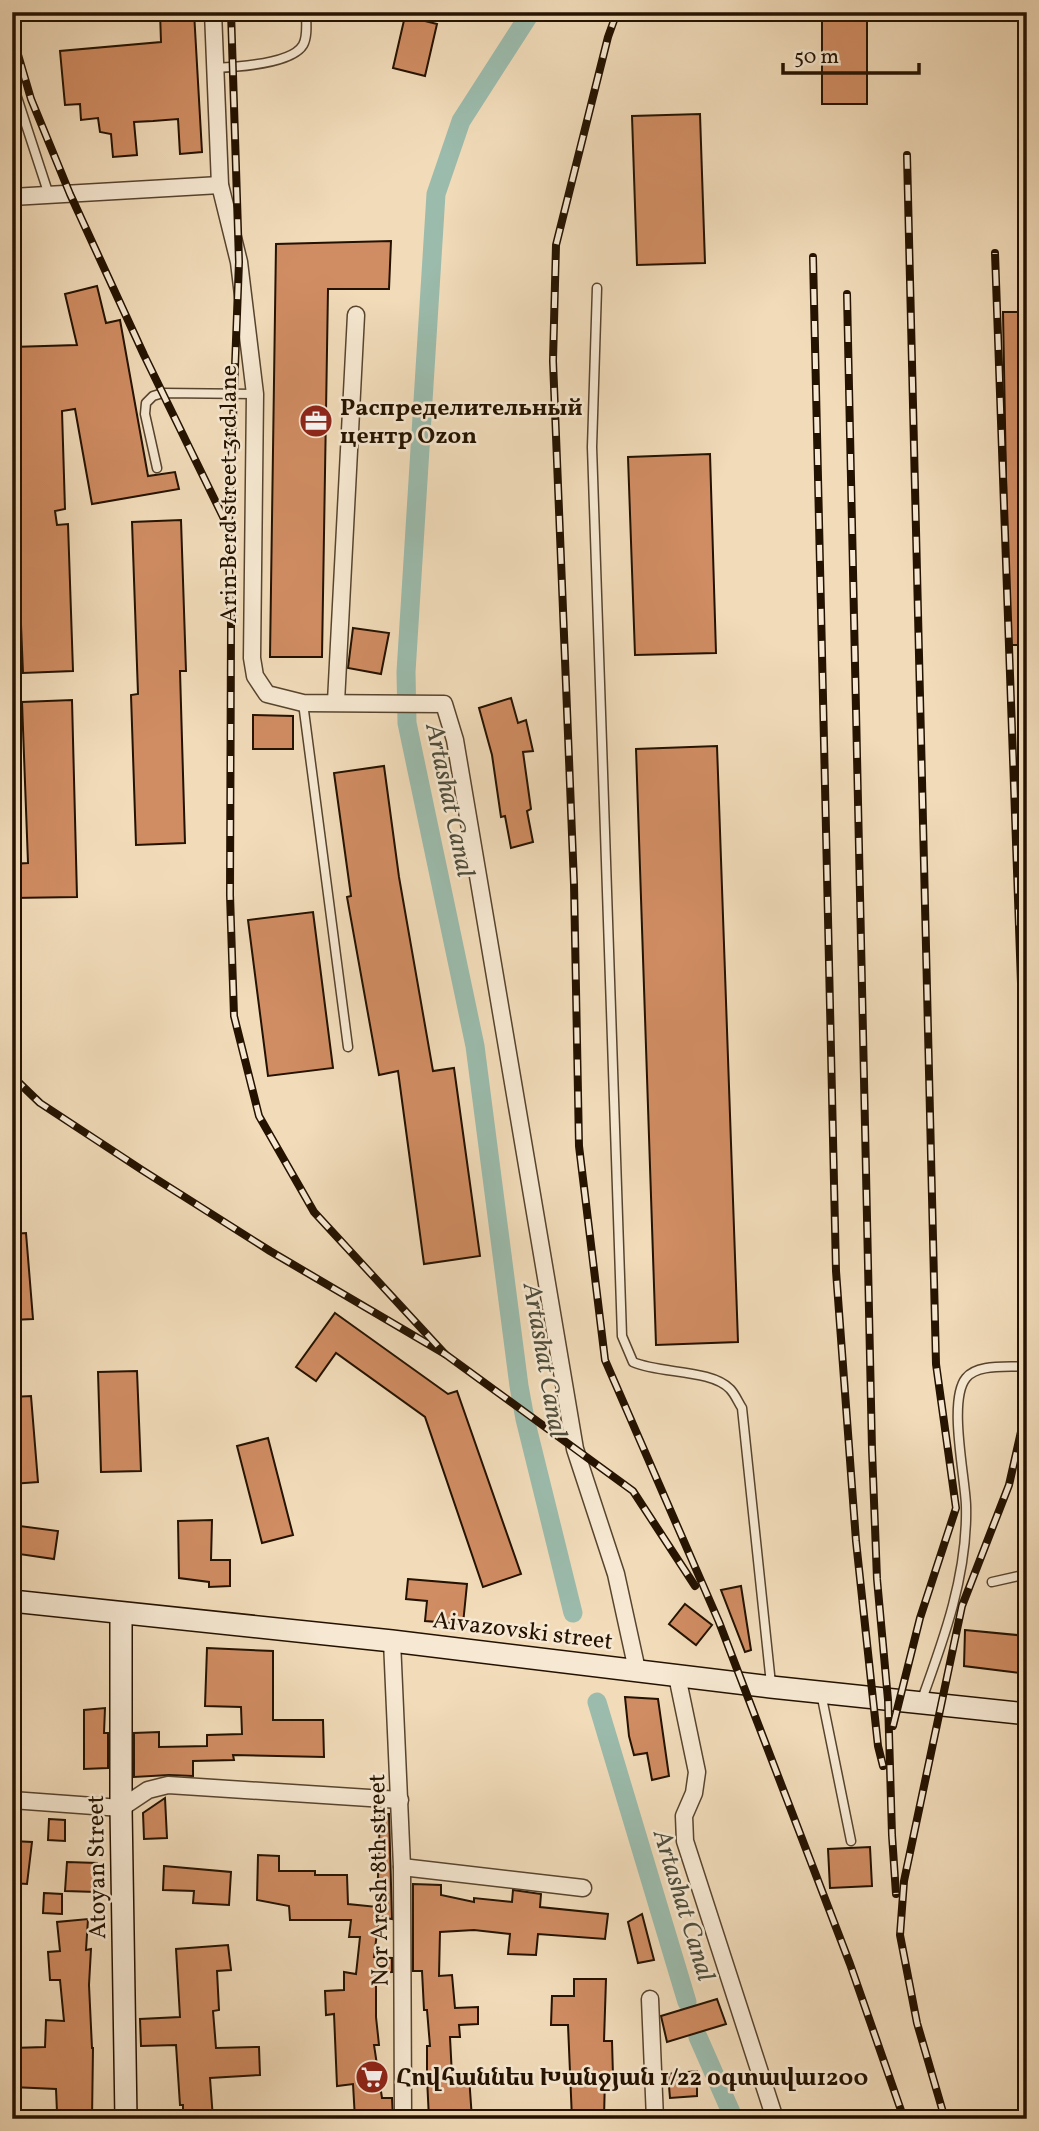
<svg xmlns="http://www.w3.org/2000/svg" width="1039" height="2131" viewBox="0 0 1039 2131" font-family="Vollkorn,'Noto Serif Armenian',serif">
	<rect width="100%" height="100%" fill="#f1dbb9"/>
	<filter id="stains"><feTurbulence type="fractalNoise" baseFrequency=".00286" numOctaves="4"/><feColorMatrix values="0 0 0 0 .2 0 0 0 0 .09 0 0 0 0 .02 0 0 0 .5 -.17"/></filter>
	<radialGradient id="worn" r=".72"><stop offset=".6" stop-color="#630" stop-opacity="0"/><stop offset="1" stop-color="#630" stop-opacity=".3"/></radialGradient>
	<g fill="none" stroke-linecap="round" stroke-linejoin="round">
		<g stroke="#9bbbac" stroke-width="19">
			<polyline points="531,12 461,121 436,194 406,672 407,723 475,1046 519,1386 525,1419 573,1613"/>
			<polyline points="597,1702 687,2002"/>
			<polyline points="698,2037 734,2119"/>
		</g>
	</g>
	<g fill="#d08c62" stroke="#241200" stroke-width="2">
		<polygon points="160,12 194,12 202,152 180,154 178,119 153,121 134,122 137,155 113,157 111,134 100,132 98,118 81,120 80,104 65,105 60,51 161,42"/>
		<rect x="822" y="12" width="45" height="92"/>
		<polygon points="405,16 437,24 425,76 393,68"/>
		<polygon points="700,114 705,263 637,265 632,116"/>
		<polygon points="391,241 389,289 328,289 322,657 270,657 276,244"/>
		<polygon points="97,286 106,323 120,320 148,476 175,472 179,489 92,504 75,409 62,411 65,509 55,511 57,525 68,524 73,671 23,673 12,407 12,347 77,345 65,294"/>
		<polygon points="1003,312 1027,312 1027,645 1009,645"/>
		<polygon points="710,454 716,653 635,655 628,457"/>
		<polygon points="181,520 186,671 180,671 185,843 136,845 131,695 138,694 132,522"/>
		<polygon points="353,628 389,633 381,674 348,668"/>
		<polygon points="511,698 518,723 526,720 533,751 523,752 531,809 527,811 533,842 511,848 505,816 501,817 492,755 479,708"/>
		<polygon points="72,700 77,897 12,898 12,864 28,863 22,702"/>
		<polygon points="253,715 293,716 293,749 253,749"/>
		<polygon points="717,746 738,1342 656,1345 636,749"/>
		<polygon points="384,766 399,877 433,1071 454,1068 480,1256 424,1264 398,1071 379,1075 347,897 351,896 334,773"/>
		<polygon points="313,912 333,1068 268,1076 248,920"/>
		<polygon points="26,1233 33,1319 12,1320 12,1234"/>
		<polygon points="335,1313 448,1394 457,1391 521,1574 483,1587 425,1417 336,1353 316,1381 296,1367"/>
		<polygon points="137,1371 141,1471 101,1472 98,1372"/>
		<polygon points="31,1396 38,1482 12,1484 12,1397"/>
		<polygon points="268,1438 293,1535 262,1543 237,1446"/>
		<polygon points="212,1520 211,1560 230,1560 230,1586 209,1587 209,1582 179,1578 178,1521"/>
		<polygon points="12,1525 58,1531 54,1559 12,1553"/>
		<polygon points="408,1579 467,1584 463,1624 425,1621 427,1601 406,1599"/>
		<polygon points="741,1586 751,1650 745,1652 721,1590"/>
		<polygon points="685,1604 712,1625 696,1645 669,1624"/>
		<polygon points="965,1630 1027,1636 1027,1674 964,1666"/>
		<polygon points="207,1648 273,1651 273,1720 323,1720 324,1757 233,1755 234,1760 193,1761 193,1776 169,1775 134,1777 134,1733 159,1732 159,1747 207,1746 207,1735 242,1734 241,1707 205,1706"/>
		<polygon points="625,1697 658,1699 669,1776 652,1780 647,1753 634,1755 629,1736"/>
		<polygon points="105,1708 104,1733 108,1733 108,1768 84,1769 84,1710"/>
		<polygon points="165,1798 167,1838 144,1839 143,1813"/>
		<polygon points="380,1814 389,1814 392,1919 379,1917 374,1957 392,1958 392,1972 376,1973 376,2017 379,2045 374,2045 382,2098 392,2098 393,2119 355,2119 353,2084 337,2086 334,2014 326,2015 325,1991 344,1990 344,1972 356,1974 360,1937 349,1937 351,1920 290,1920 289,1906 257,1900 258,1855 279,1856 279,1871 315,1871 315,1875 347,1875 348,1904 377,1907"/>
		<polygon points="49,1819 65,1820 65,1841 48,1840"/>
		<polygon points="12,1841 32,1842 27,1884 12,1883"/>
		<polygon points="870,1847 872,1886 830,1888 828,1849"/>
		<polygon points="67,1862 97,1863 96,1892 65,1891"/>
		<polygon points="164,1866 231,1872 229,1905 193,1903 194,1891 163,1890"/>
		<polygon points="413,1884 441,1885 441,1895 474,1902 474,1898 512,1902 513,1890 541,1894 540,1907 608,1914 605,1939 538,1934 536,1955 508,1954 510,1934 474,1930 440,1932 439,1976 452,1975 455,2008 478,2007 478,2024 459,2025 460,2037 450,2037 452,2076 469,2076 472,2119 429,2119 427,2078 427,2046 430,2046 427,2010 424,2010 422,1971 413,1971"/>
		<polygon points="44,1893 62,1894 62,1914 43,1913"/>
		<polygon points="642,1914 654,1960 638,1963 628,1922"/>
		<polygon points="88,1919 86,1950 91,1949 89,1985 92,2048 93,2048 92,2119 66,2119 66,2112 57,2112 56,2089 12,2087 12,2048 45,2047 46,2020 64,2021 60,1980 50,1980 48,1952 60,1951 57,1922"/>
		<polygon points="228,1945 231,1970 217,1971 219,2010 213,2011 216,2048 259,2047 260,2075 210,2078 213,2119 183,2119 183,2105 180,2105 176,2045 141,2046 140,2019 180,2017 176,1949"/>
		<polygon points="574,1979 606,1979 604,2041 612,2041 613,2076 605,2076 604,2119 572,2119 568,2025 551,2025 552,1996 574,1996"/>
		<polygon points="717,1999 726,2024 667,2042 661,2016"/>
		<polygon points="697,2071 697,2096 670,2098 668,2074"/>
	</g>
	<g fill="none" stroke-linecap="round" stroke-linejoin="round">
		<defs>
			<g id="service">
				<path d="M215,68C236,67 292,64 303,45C308,36 306,22 306,12"/>
				<polyline points="12,82 49,195"/>
				<path d="M597,288L592,447L622,1336L633,1362C659,1374 711,1369 730,1389C735,1394 738,1402 742,1408L771,1684"/>
				<polyline points="157,468 145,414 146,403 153,396 163,393 255,394"/>
				<polyline points="303,703 348,1047"/>
				<polyline points="992,1582 1027,1574"/>
				<polyline points="821,1693 851,1841"/>
				<path d="M921,1702C944,1639 968,1573 966,1505C965,1476 948,1400 966,1378C978,1363 1009,1368 1027,1366"/>
			</g>
			<g id="minor">
				<polyline points="213,12 220,185 239,262 255,394 252,658 255,676 267,694 303,703 444,704 455,740 575,1449 616,1574 637,1670"/>
				<polyline points="12,197 220,185"/>
				<polyline points="336,702 356,315"/>
				<polyline points="392,1641 402,1867 403,2119"/>
				<polyline points="677,1676 697,1772 694,1793 684,1816 685,1841 775,2119"/>
				<polyline points="12,1800 121,1808 148,1790 168,1785 400,1800"/>
				<polyline points="402,1867 583,1888"/>
				<polyline points="650,1999 655,2119"/>
			</g>
			<g id="secondary">
				<polyline points="12,1601 392,1641 771,1687 1027,1714"/>
				<polyline points="121,1614 121,1808 126,2119"/>
			</g>
		</defs>
		<use href="#service" stroke="#57442e" stroke-width="11"/>
		<use href="#minor" stroke="#57442e" stroke-width="19"/>
		<use href="#secondary" stroke="#241200" stroke-width="24"/>
		<use href="#service" stroke="#f6e8d2" stroke-width="8"/>
		<use href="#minor" stroke="#f6e8d2" stroke-width="16"/>
		<use href="#secondary" stroke="#f6e8d2" stroke-width="21"/>
		<defs>
			<g id="rail">
				<polyline points="617,12 608,37 556,245 553,361 574,884 579,1146 605,1360 719,1622 850,1964 904,2119"/>
				<polyline points="12,34 31,99 70,194 144,355 228,527 231,624 230,895 234,1016 259,1116 314,1212 445,1354"/>
				<polyline points="813,257 836,1271 856,1541 878,1746 883,1766"/>
				<polyline points="847,294 872,1449 877,1579 888,1700 892,1835 896,1894"/>
				<polyline points="229,523 239,262 231,12"/>
				<polyline points="12,1076 40,1103 142,1170 270,1251 445,1354 633,1491 695,1586"/>
				<polyline points="893,1726 920,1618 956,1508 936,1364 907,155"/>
				<polyline points="945,2119 917,2023 900,1935 904,1881 962,1606 1009,1485 1025,1414 1023,1039 995,253"/>
			</g>
		</defs>
		<use href="#rail" stroke="#241200" stroke-width="8"/>
		<use href="#rail" stroke="#f6e8d2" stroke-width="5" stroke-dasharray="16" stroke-linecap="butt"/>
	</g>
	<defs>
		<symbol id="office-disc" viewBox="-11 -11 22 22"><circle r="9.5" fill="#8f2418" stroke="#f6e8d2"/><path d="M-6-3h4V-5.5h4V-3h4V5H-6ZM-1-4.5V-3h2v-1.5ZM-6 0V1H6V0Z" fill="#fff"/></symbol>
		<symbol id="supermarket-disc" viewBox="-11 -11 22 22"><circle r="9.5" fill="#8f2418" stroke="#f6e8d2"/><path d="M-6-5.5h2.5l.6 2H6L4.5 2H-2.5L-4.4-4H-6ZM-1.5 3.2a1.3 1.3 0 1 0 .1 0ZM3 3.2a1.3 1.3 0 1 0 .1 0Z" fill="#fff"/></symbol>
	</defs>
	<g fill-rule="evenodd">
		<use href="#office-disc" x="297" y="402" width="38" height="38"/>
		<use href="#supermarket-disc" x="353" y="2058" width="38" height="38"/>
	</g>
	<g text-anchor="middle" stroke-width="5" stroke-linejoin="round" paint-order="stroke">
		<g font-size="24" font-weight="bold" fill="#241200" stroke="#f6e8d2" text-anchor="start">
			<text x="340" y="415">Распределительный<tspan x="340" dy="28">центр Ozon</tspan></text>
			<text x="396" y="2085">Հովհաննես Խանջյան 1/22 օգտավա1200</text>
		</g>
		<g font-size="24" fill="#241200" stroke="#f6e8d2">
			<text transform="translate(228 494) rotate(-90)" y="8">Arin Berd street 3rd lane</text>
			<text transform="translate(523 1630) rotate(7)" y="8">Aivazovski street</text>
			<text transform="translate(96 1867) rotate(-91)" y="8">Atoyan Street</text>
			<text transform="translate(378 1880) rotate(-91)" y="8">Nor Aresh 8th street</text>
		</g>
		<g font-size="26" font-style="italic" fill="#4e4d3c" stroke="#f6e8d2">
			<text transform="translate(451 800) rotate(78)" y="9">Artashat Canal</text>
			<text transform="translate(546 1360) rotate(80)" y="9">Artashat Canal</text>
			<text transform="translate(685 1905) rotate(73)" y="9">Artashat Canal</text>
		</g>
	</g>
	<rect width="1039" height="2131" fill="none" stroke="#f1dbb9" stroke-width="42"/>
	<rect x="14" y="14" width="1011" height="2103" fill="none" stroke="#241200" stroke-width="3.5"/>
	<rect x="21" y="21" width="997" height="2089" fill="none" stroke="#241200" stroke-width="2"/>
	<path d="M783 63v10h136v-10" fill="none" stroke="#241200" stroke-width="3.5"/>
	<text x="794" y="63" font-size="21" fill="#241200" stroke="#f6e8d2" stroke-width="5" paint-order="stroke">50 m</text>
	<rect width="100%" height="100%" filter="url(#stains)"/>
	<rect width="100%" height="100%" fill="url(#worn)"/>
</svg>
